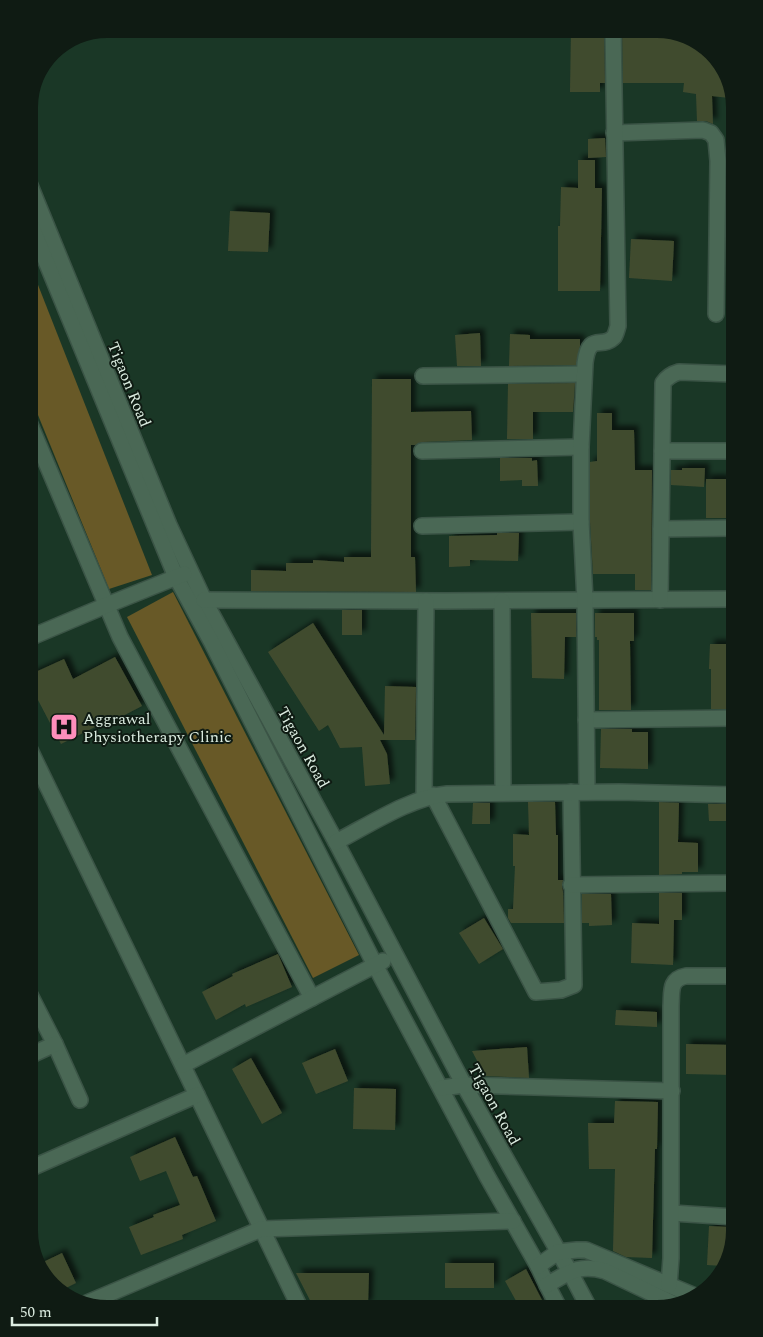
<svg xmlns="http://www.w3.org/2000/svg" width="763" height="1337" viewBox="0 0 763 1337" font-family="Spectral,serif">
	<defs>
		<filter id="shadow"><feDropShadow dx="4.5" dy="-4.5" stdDeviation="2.5" flood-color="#0009"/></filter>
	</defs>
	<rect width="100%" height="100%" fill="#1a3726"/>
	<g fill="#685927">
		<polygon points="29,262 152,575 109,589 29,393"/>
		<polygon points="173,592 359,955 313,978 127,617"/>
	</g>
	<g fill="#414b2f" filter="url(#shadow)">
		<polygon points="571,29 604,29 605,83 600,83 600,92 570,92"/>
		<polygon points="622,29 662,29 700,42 726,72 730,89 729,98 712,96 713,124 706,121 697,121 696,94 683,92 684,83 623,83"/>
		<polygon points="605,138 606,157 588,158 588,139"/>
		<polygon points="578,160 595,160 595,188 602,188 600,291 558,291 558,226 560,226 561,187 578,188"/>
		<polygon points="230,211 270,213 268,252 228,251"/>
		<polygon points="631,239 674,241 672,281 629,278"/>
		<polygon points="480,333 481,366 457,366 455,335"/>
		<polygon points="510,334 530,335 530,339 580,339 580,346 576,365 509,366"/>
		<polygon points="372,379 411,379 411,412 471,411 472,440 422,442 415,445 411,445 411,557 415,557 416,592 251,591 251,570 286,571 286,563 313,563 313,560 344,562 344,557 371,557"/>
		<polygon points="575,383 573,412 533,412 533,439 507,439 508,384"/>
		<polygon points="597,413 612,413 612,430 634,430 635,470 652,470 651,590 635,590 635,574 593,574 590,522 590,462 597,461"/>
		<polygon points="500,458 532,458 532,461 537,460 538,486 522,486 522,480 500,481"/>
		<polygon points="682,468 705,468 704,487 671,485 671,470 682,470"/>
		<rect x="706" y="479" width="20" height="39"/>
		<polygon points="497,533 519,533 518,561 470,560 470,566 449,567 449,536 497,535"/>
		<rect x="342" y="610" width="20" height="25"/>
		<polygon points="531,613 576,613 576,637 565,637 564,679 532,678"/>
		<polygon points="595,613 634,613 634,641 630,641 631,710 599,710 599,640 597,640 597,637 595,637"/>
		<polygon points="313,623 384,735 385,686 416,687 415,740 380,740 387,754 390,784 365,786 362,747 340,748 328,725 319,731 268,652"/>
		<polygon points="710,644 727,644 726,674 731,674 731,709 711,709 711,669 709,669"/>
		<polygon points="115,657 142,706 117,719 115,717 61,744 38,700 29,680 29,675 64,659 73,679"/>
		<polygon points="601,729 632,729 632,732 648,732 648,769 600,768"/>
		<polygon points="528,802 555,802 556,835 558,835 558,880 563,880 562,886 563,892 564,923 511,923 508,918 508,909 513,909 515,866 513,866 513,834 529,835"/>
		<polygon points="659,802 679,803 678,842 698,843 698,872 682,872 682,874 659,875"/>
		<polygon points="473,803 490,803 490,824 472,824"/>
		<polygon points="708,804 734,804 734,821 709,821"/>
		<polygon points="659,893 682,893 682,920 674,920 673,965 631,963 632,923 659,924"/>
		<polygon points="582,894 611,894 612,925 589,926 589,923 582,923"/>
		<polygon points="484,918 503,949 479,964 459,933"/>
		<polygon points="278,954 292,987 246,1007 245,1004 216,1020 202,992 233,976 232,974"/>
		<polygon points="616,1010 657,1012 657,1027 615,1025"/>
		<polygon points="686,1044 734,1045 734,1075 686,1074"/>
		<polygon points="527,1047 529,1078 485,1076 472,1051"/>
		<polygon points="335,1049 348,1081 316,1094 302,1063"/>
		<polygon points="251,1058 282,1113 262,1124 232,1069"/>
		<polygon points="354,1088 396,1089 395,1130 353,1129"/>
		<polygon points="615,1101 658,1102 657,1149 655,1149 652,1258 626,1257 613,1251 615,1169 589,1169 588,1123 614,1123"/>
		<polygon points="175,1137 193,1177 197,1176 216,1221 182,1235 183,1239 141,1255 129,1227 154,1217 153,1215 180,1205 166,1171 140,1181 130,1157"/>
		<polygon points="709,1226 730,1227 729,1247 724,1266 707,1265"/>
		<polygon points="62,1253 76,1283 60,1291 37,1265"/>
		<rect x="445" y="1263" width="49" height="25"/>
		<polygon points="526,1269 543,1302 531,1308 520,1308 505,1281"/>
		<polygon points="296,1273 369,1273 368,1304 358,1308 314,1308"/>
	</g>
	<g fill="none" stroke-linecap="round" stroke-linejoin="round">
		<defs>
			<g id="minor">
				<polyline points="614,133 703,130 711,133 716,140 718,161 716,314"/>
				<polyline points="29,183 169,525 204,600 336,842 464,1085 570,1272 589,1308"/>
				<polyline points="29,220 176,577 212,643 375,965 487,1176 538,1266 547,1285 559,1308"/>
				<polyline points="423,376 584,374"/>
				<polyline points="29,422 120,637 312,998"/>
				<polyline points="422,451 581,447"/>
				<polyline points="662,451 734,451"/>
				<polyline points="422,526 581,522"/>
				<polyline points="661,529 734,528"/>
				<polyline points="204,600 445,601 734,599"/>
				<path d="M660,600L663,383C667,377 672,374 679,372L734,374"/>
				<polyline points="502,601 503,793"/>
				<polyline points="29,638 107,605 184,574"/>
				<polyline points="586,720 734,718"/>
				<polyline points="29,748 300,1308"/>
				<path d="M587,792L585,600L581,522V447L585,363C589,331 602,350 614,337C616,334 617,329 618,326L613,29"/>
				<polyline points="433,795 536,992 561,990 574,985 571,792"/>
				<polyline points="424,798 426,601"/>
				<path d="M336,842C369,825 411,797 447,794L619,792L734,795"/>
				<polyline points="571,885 731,883 734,882"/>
				<polyline points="29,993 55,1044 80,1100"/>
				<polyline points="29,1056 55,1044"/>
				<polyline points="183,1065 383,961"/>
				<polyline points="441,1088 464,1085 672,1091"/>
				<polyline points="29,1169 197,1095"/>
				<polyline points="672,1213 734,1217"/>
				<polyline points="538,1266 558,1252 577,1250 586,1250 695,1296"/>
				<path d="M547,1285C568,1273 579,1263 605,1271L674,1304"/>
				<path d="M669,1285L671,1258V1006C672,992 669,979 686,976H734"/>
				<polyline points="87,1303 261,1229 513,1221"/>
			</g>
		</defs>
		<use href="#minor" stroke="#3b5446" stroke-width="18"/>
		<use href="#minor" stroke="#4a6855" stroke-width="15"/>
	</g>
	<defs>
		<symbol id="hospital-square" viewBox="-11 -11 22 22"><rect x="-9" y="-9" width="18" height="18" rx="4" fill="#fe8ebb" stroke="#0f1b13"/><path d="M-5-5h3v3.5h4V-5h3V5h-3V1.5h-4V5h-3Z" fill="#111"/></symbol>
	</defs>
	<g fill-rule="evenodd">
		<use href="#hospital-square" x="48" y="711" width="32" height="32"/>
	</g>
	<g text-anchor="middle" stroke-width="4" stroke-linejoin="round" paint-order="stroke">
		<g font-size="16" fill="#dcede1" stroke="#0f1b13">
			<text transform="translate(130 384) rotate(68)" y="6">Tigaon Road</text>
			<text transform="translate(304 747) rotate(61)" y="6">Tigaon Road</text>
			<text transform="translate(495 1104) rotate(61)" y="6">Tigaon Road</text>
		</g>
		<g font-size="16" fill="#dcede1" stroke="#0f1b13" text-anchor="start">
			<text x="83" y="724">Aggrawal<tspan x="83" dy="18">Physiotherapy Clinic</tspan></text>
		</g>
	</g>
	<path d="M0 0H763V1337H0ZM107 38H657A69 69 0 0 1 726 107V1231A69 69 0 0 1 657 1300H107A69 69 0 0 1 38 1231V107A69 69 0 0 1 107 38Z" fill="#0f1b13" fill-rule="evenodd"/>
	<path d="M12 1317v8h145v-8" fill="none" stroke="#dcede1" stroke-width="2.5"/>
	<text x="20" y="1317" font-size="15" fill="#dcede1" stroke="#0f1b13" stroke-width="4" paint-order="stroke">50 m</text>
</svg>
